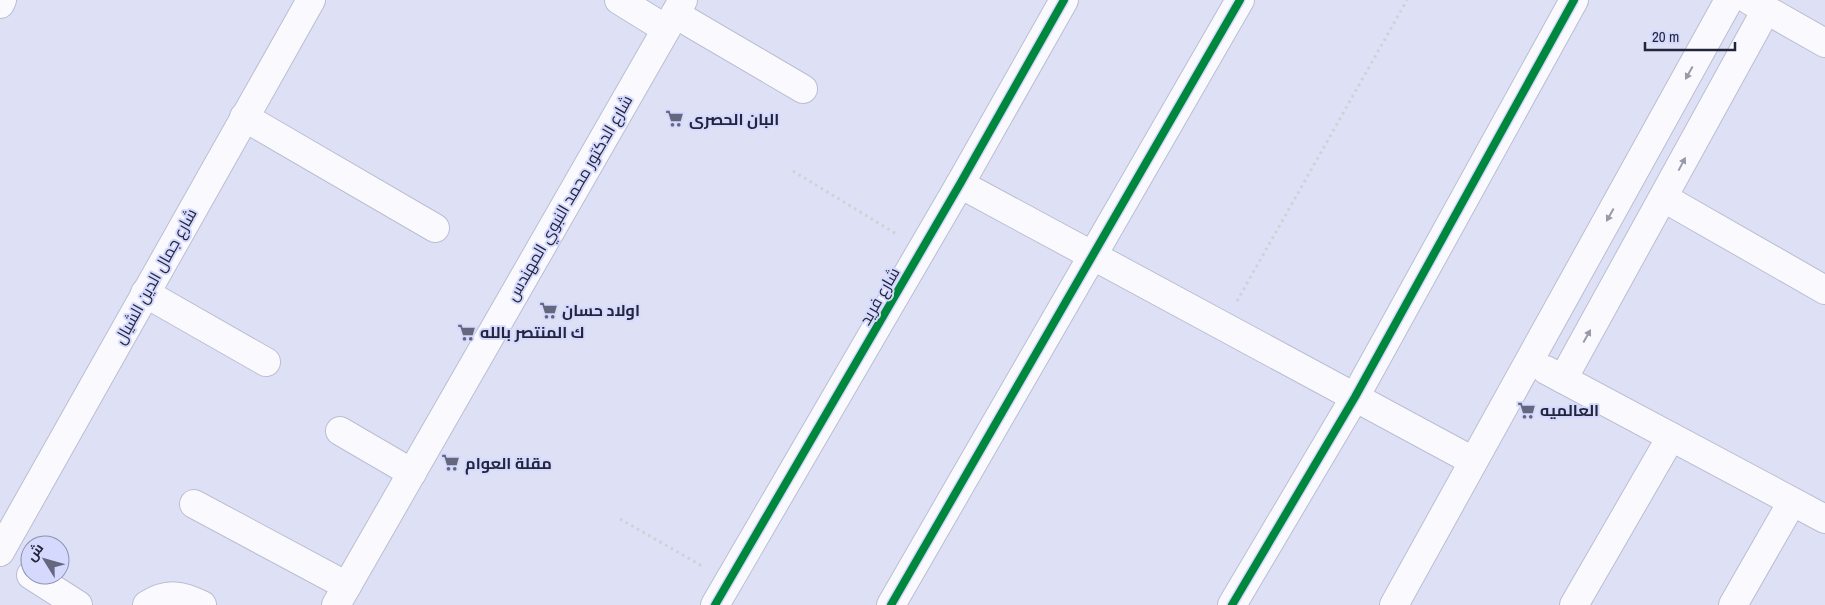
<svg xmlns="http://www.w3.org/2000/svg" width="1825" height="605" viewBox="0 0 1825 605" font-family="'Archivo Narrow',Cairo,sans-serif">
	<rect width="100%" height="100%" fill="#dee1f5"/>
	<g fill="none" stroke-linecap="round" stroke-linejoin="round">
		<defs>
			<g id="minor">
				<polyline points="619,0 666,29"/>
				<polyline points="1749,0 1825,43"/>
				<polyline points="0,4 2,0"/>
				<polyline points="675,14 803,89"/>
				<polyline points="244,117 435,228"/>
				<polyline points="960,184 1473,461"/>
				<polyline points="1664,198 1825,290"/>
				<polyline points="145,293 266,362"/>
				<polyline points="1546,370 1825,519"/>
				<polyline points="1563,379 1766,10"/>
				<polyline points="340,431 412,473"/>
				<polyline points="194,504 347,586"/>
				<polyline points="0,552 311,0"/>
				<polyline points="31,575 78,605"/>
				<path d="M147,605C167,592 182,595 202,605"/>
				<polyline points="715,605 960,184 1064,0"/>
				<polyline points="891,605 1240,0"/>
				<polyline points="1232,605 1355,397 1574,0"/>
				<polyline points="1394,605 1729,0"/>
				<polyline points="1574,605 1671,437"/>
				<polyline points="1733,605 1792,502"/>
			</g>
			<polyline id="secondary" points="336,605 683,0"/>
		</defs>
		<use href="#minor" stroke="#bbbed2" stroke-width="30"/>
		<use href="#secondary" stroke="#bbbed2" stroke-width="30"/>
		<g stroke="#d0d1d7" stroke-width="3" stroke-dasharray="2.5 4" stroke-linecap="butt">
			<polyline points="793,171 898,235"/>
			<polyline points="1237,301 1407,0"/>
			<polyline points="620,519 704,567"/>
		</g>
		<use href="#minor" stroke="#fafafe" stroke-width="28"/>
		<use href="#secondary" stroke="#fafafe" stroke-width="28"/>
		<defs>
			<g id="cycleway">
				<polyline points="715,605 960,184 1064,0"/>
				<polyline points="891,605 1240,0"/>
				<polyline points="1232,605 1355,397 1574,0"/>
			</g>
		</defs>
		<use href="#cycleway" stroke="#d5d9fe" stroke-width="11"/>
		<use href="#cycleway" stroke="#00873e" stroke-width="8"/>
	</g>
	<defs><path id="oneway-solid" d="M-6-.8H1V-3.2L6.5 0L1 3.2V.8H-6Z" transform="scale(1.25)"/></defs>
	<g fill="#999aa7">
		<use href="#oneway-solid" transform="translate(1689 73) rotate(119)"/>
		<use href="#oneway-solid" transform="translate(1682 164) rotate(-62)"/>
		<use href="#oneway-solid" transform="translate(1610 215) rotate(119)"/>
		<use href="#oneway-solid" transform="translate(1587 336) rotate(-61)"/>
	</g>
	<defs>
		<symbol id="supermarket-bare" viewBox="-9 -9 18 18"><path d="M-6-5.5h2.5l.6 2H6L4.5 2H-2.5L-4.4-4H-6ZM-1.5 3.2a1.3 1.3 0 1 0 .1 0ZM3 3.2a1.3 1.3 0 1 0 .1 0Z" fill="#64677d" stroke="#d5d9fe" stroke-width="2.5" paint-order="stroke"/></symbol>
	</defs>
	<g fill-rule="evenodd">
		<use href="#supermarket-bare" x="662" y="106" width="25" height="25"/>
		<use href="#supermarket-bare" x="536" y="298" width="25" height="25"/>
		<use href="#supermarket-bare" x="454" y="320" width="25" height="25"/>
		<use href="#supermarket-bare" x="1514" y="398" width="25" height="25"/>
		<use href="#supermarket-bare" x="438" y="450" width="25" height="25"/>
	</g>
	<g text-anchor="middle" stroke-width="4" stroke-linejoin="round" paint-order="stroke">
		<g font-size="16" font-weight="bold" fill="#23253c" stroke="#d5d9fe" text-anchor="start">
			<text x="689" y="125">البان الحصرى</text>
			<text x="562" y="316">اولاد حسان</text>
			<text x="480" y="338">ك المنتصر بالله</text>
			<text x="1540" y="416">العالميه</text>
			<text x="465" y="469">مقلة العوام</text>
		</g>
		<g font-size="16" fill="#23253c" stroke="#d5d9fe">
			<text transform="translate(569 198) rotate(-60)" y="6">شارع الدكتور محمد النبوي المهندس</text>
			<text transform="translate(155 276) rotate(-61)" y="6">شارع جمال الدين الشيال</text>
			<text transform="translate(879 296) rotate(-60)" y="6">شارع فريد</text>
		</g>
	</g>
	<g transform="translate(45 560) rotate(307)"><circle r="24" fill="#d5d9fe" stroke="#8e91b0"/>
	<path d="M0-4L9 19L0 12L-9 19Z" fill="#64677d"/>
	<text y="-8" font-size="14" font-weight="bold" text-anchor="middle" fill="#23253c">ش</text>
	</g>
	<path d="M1645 42v8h90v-8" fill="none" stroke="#23253c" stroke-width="2.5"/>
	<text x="1652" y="42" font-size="15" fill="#23253c" stroke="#d5d9fe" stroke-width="4" paint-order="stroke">20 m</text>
</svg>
